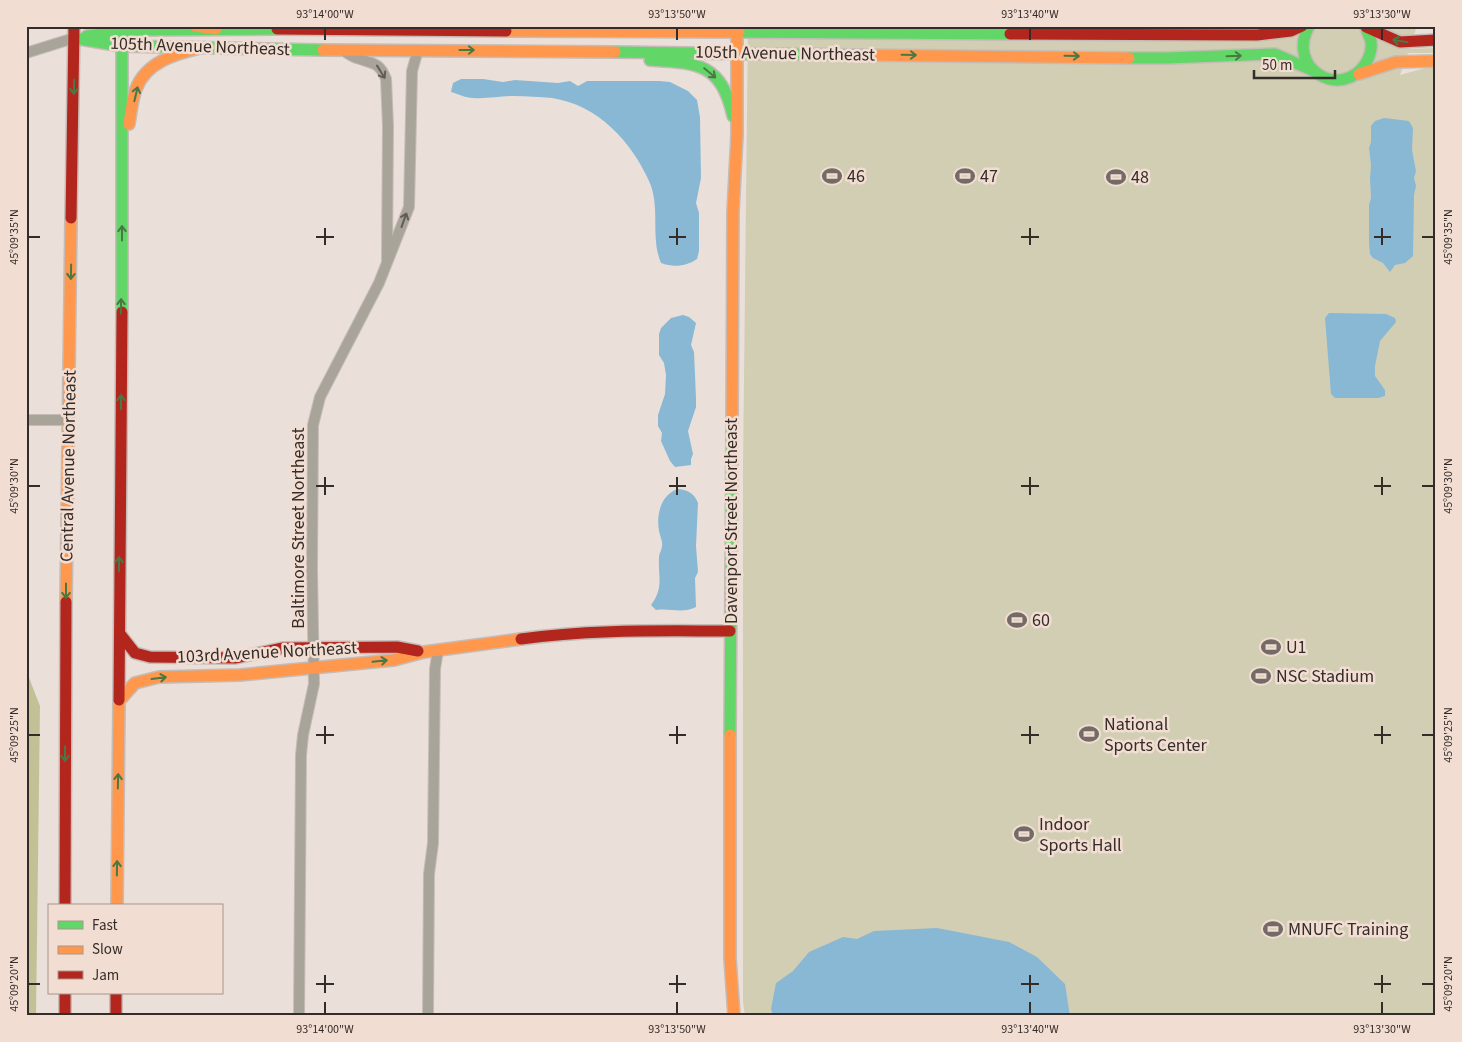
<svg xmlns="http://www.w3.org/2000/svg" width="1462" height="1042" viewBox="0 0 1462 1042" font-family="'Source Sans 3',sans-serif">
	<rect width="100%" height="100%" fill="#ebdfd9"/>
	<polygon fill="#d1ceb4" points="748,26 1417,26 1409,49 1436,48 1436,53 1408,53 1400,75 1436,65 1436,1016 745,1016 743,1001 743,467"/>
	<polygon fill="#c2c196" points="26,670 40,706 36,1016 26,1016"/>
	<g fill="#88b8d4">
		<path d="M461,79H483L503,82L515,80L558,83L570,81L578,86L587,81H659L670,82L688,91L697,100L700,117L701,178L696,203L699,213V251L697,259C687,266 674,268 661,263C650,237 661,207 649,181C631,141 598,105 552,98C540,97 527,96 514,96C501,96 487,99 473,98C466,98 458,94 451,92L453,83Z"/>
		<polygon points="1384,118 1409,121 1413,128 1412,150 1416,171 1414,178 1416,186 1414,195 1413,256 1405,263 1395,265 1390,272 1383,263 1373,258 1370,254 1369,244 1369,205 1371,198 1370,178 1371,165 1369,148 1371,142 1371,126 1375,121"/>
		<polygon points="1329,313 1386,314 1395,318 1396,322 1380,341 1375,366 1375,376 1385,390 1385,396 1378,398 1335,398 1331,394 1325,318"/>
		<polygon points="683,315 689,317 696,323 691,345 694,352 696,398 696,407 688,431 693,454 691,459 691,465 675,467 670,461 661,441 662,433 658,426 658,415 665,394 666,375 664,363 659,355 659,334 661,328 671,318"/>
		<path d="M678,489C688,490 694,493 698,503L696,546L698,572L695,578L696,607C682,614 671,608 656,610L651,605C664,588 658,577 659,557C659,553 662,550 662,546C663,542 660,536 659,531C656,515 661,494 678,489Z"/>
		<polygon points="937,928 1009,942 1037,957 1065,984 1070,1016 773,1016 771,1009 776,983 793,971 809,952 843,937 857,939 874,931"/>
	</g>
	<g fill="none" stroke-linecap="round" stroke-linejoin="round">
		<defs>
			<g id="street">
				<path d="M343,50C347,53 352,57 357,58C372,64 379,61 386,79L388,126L387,260"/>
				<polyline points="26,53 74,38"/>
				<polyline points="26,420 69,420"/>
				<polyline points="299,1016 301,755 303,735 314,684 312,570 313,425 320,397 379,283 409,207 412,71 418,50"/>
				<polyline points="428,1016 429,874 433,843 435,669 438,650"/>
			</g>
			<g id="fast">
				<path d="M1309,26C1285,69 1342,101 1366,63C1370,56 1372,48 1371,41C1369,36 1367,31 1365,26"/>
				<polyline points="739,32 1010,34"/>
				<polyline points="87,36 138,30 277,29"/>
				<polyline points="74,38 121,46 323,50"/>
				<polyline points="615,52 852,55"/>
				<polyline points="1129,58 1167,58 1275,54 1314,71"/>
				<path d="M650,60C698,63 721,63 733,116"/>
				<polyline points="122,312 122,26"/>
				<polyline points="730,735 732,428"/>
			</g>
			<g id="slow">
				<polyline points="195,26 216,29"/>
				<polyline points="506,31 739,32"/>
				<polyline points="323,50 615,52"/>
				<polyline points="852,55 1129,58"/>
				<polyline points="1359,74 1396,62 1436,61"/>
				<path d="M129,124C131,112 132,100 136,89C146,62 175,54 200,48"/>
				<polyline points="732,428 733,212 737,135 737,26"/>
				<polyline points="66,602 71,218"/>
				<polyline points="119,701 135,683 159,677 240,675 394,660 424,652 521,639"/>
				<polyline points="730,735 730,958 734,1016"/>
				<polyline points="117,906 119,700"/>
			</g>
			<g id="jam">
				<polyline points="1366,27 1400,42 1436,40"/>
				<polyline points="277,29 506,31"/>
				<polyline points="1010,34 1257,35 1291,31 1302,26"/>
				<polyline points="71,218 74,26"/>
				<polyline points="120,634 135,653 150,657 235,658 283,648 397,647 418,651"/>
				<path d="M521,639C590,629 660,631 730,631"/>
				<polyline points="119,700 122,312"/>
				<polyline points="65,906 66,602"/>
				<polyline points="65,993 65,1016"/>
				<polyline points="116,993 116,1016"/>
			</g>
		</defs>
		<use href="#street" stroke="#c5bcb7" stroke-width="12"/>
		<use href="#fast" stroke="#c5bcb7" stroke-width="14"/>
		<use href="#slow" stroke="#c5bcb7" stroke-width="14"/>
		<use href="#jam" stroke="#c5bcb7" stroke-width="14"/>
		<use href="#street" stroke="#a9a499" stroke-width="10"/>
		<use href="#fast" stroke="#63d668" stroke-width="11"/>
		<use href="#slow" stroke="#ff974d" stroke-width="11"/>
		<use href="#jam" stroke="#b3261e" stroke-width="11"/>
	</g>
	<defs><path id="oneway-shaft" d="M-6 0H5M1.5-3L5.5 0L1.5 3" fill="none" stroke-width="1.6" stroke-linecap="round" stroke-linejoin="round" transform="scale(1.25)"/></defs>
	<g stroke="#497845">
		<use href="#oneway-shaft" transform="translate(1400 41) rotate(-171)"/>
		<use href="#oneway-shaft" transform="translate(467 50)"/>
		<use href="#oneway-shaft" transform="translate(909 55) rotate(1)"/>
		<use href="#oneway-shaft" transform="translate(1072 56) rotate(1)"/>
		<use href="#oneway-shaft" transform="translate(1234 56) rotate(-2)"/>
		<use href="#oneway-shaft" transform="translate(710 73) rotate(40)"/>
		<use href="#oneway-shaft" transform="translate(74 87) rotate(91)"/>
		<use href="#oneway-shaft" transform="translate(136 94) rotate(-77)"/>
		<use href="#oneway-shaft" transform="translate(122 233) rotate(-90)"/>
		<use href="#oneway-shaft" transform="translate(71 272) rotate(91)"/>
		<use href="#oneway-shaft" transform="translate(121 306) rotate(-89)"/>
		<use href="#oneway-shaft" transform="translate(121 402) rotate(-90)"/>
		<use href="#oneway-shaft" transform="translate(119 564) rotate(-90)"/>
		<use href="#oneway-shaft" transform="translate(66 591) rotate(90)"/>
		<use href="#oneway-shaft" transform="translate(380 661) rotate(-6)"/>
		<use href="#oneway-shaft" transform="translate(159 678) rotate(-7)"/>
		<use href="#oneway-shaft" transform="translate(65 754) rotate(90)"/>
		<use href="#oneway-shaft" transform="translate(118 781) rotate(-89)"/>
		<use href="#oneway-shaft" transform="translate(117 868) rotate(-89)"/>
	</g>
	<g stroke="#635c55">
		<use href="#oneway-shaft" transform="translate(381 72) rotate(58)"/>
		<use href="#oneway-shaft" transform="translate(404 220) rotate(-70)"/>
	</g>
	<path fill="none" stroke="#342c28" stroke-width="2" d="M325,28V40M677,28V40M1030,28V40M1382,28V40M325,228V245M677,228V245M1030,228V245M1382,228V245M28,237H40M316,237H334M669,237H686M1021,237H1039M1374,237H1391M1422,237H1434M325,477V495M677,477V495M1030,477V495M1382,477V495M28,486H40M316,486H334M669,486H686M1021,486H1039M1374,486H1391M1422,486H1434M325,726V744M677,726V744M1030,726V744M1382,726V744M28,735H40M316,735H334M669,735H686M1021,735H1039M1374,735H1391M1422,735H1434M325,975V993M677,975V993M1030,975V993M1382,975V993M28,984H40M316,984H334M669,984H686M1021,984H1039M1374,984H1391M1422,984H1434M325,1002V1014M677,1002V1014M1030,1002V1014M1382,1002V1014"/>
	<defs>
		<symbol id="stadium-bare" viewBox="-9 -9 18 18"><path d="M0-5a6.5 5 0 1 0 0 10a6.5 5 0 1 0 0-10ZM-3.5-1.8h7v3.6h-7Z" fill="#746b66" stroke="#f2ddd2" stroke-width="2.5" paint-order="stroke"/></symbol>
	</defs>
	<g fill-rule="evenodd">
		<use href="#stadium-bare" x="818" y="162" width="28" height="28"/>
		<use href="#stadium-bare" x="951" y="162" width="28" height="28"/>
		<use href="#stadium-bare" x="1102" y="163" width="28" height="28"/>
		<use href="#stadium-bare" x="1003" y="606" width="28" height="28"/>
		<use href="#stadium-bare" x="1257" y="633" width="28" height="28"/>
		<use href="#stadium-bare" x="1247" y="662" width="28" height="28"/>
		<use href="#stadium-bare" x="1075" y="720" width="28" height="28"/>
		<use href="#stadium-bare" x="1010" y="820" width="28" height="28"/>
		<use href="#stadium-bare" x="1259" y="915" width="28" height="28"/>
	</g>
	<g text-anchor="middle" stroke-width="5" stroke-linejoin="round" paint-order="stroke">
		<g font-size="18" fill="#342c28" stroke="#f2ddd2">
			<text transform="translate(200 46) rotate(2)" y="6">105th Avenue Northeast</text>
			<text transform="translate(785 53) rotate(1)" y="6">105th Avenue Northeast</text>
			<text transform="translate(68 466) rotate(-89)" y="6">Central Avenue Northeast</text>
			<text transform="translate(731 521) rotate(-90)" y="6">Davenport Street Northeast</text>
			<text transform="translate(298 528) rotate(-90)" y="6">Baltimore Street Northeast</text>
			<text transform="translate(267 652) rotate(-3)" y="6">103rd Avenue Northeast</text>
		</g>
		<g font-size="18" fill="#342c28" stroke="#f2ddd2" text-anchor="start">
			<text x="847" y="182">46</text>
			<text x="980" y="182">47</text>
			<text x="1131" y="183">48</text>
			<text x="1032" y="626">60</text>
			<text x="1286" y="653">U1</text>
			<text x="1276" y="682">NSC Stadium</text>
			<text x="1104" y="730">National<tspan x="1104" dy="21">Sports Center</tspan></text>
			<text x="1039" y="830">Indoor<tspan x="1039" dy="21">Sports Hall</tspan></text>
			<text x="1288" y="935">MNUFC Training</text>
		</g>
	</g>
	<rect width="1462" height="1042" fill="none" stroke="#f2ddd2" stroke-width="55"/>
	<rect x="48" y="904" width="175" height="90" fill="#f2ddd2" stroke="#a6968e"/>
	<rect x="58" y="921" width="25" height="8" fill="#63d668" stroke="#a6968e"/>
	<text x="92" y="930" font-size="15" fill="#342c28">Fast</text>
	<rect x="58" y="946" width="25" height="8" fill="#ff974d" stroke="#a6968e"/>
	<text x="92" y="954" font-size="15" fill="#342c28">Slow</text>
	<rect x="58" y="971" width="25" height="8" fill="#b3261e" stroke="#a6968e"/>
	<text x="92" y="980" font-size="15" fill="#342c28">Jam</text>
	<path d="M1254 70v8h81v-8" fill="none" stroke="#342c28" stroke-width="2.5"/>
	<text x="1262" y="70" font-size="15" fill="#342c28" stroke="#f2ddd2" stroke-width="4" paint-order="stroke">50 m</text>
	<rect x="28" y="28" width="1406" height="986" fill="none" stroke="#342c28" stroke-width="2"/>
	<g font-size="12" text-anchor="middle" fill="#342c28">
		<text x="325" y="18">93°14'00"W</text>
		<text x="677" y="18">93°13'50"W</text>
		<text x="1030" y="18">93°13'40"W</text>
		<text x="1382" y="18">93°13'30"W</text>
		<text transform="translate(14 237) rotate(-90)" y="4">45°09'35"N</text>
		<text transform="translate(1448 237) rotate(-90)" y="4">45°09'35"N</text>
		<text transform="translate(14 486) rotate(-90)" y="4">45°09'30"N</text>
		<text transform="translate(1448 486) rotate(-90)" y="4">45°09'30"N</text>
		<text transform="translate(14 735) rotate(-90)" y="4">45°09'25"N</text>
		<text transform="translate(1448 735) rotate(-90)" y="4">45°09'25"N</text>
		<text transform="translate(14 984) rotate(-90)" y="4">45°09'20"N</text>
		<text transform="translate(1448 984) rotate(-90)" y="4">45°09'20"N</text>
		<text x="325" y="1033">93°14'00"W</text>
		<text x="677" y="1033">93°13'50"W</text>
		<text x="1030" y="1033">93°13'40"W</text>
		<text x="1382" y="1033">93°13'30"W</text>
	</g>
</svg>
